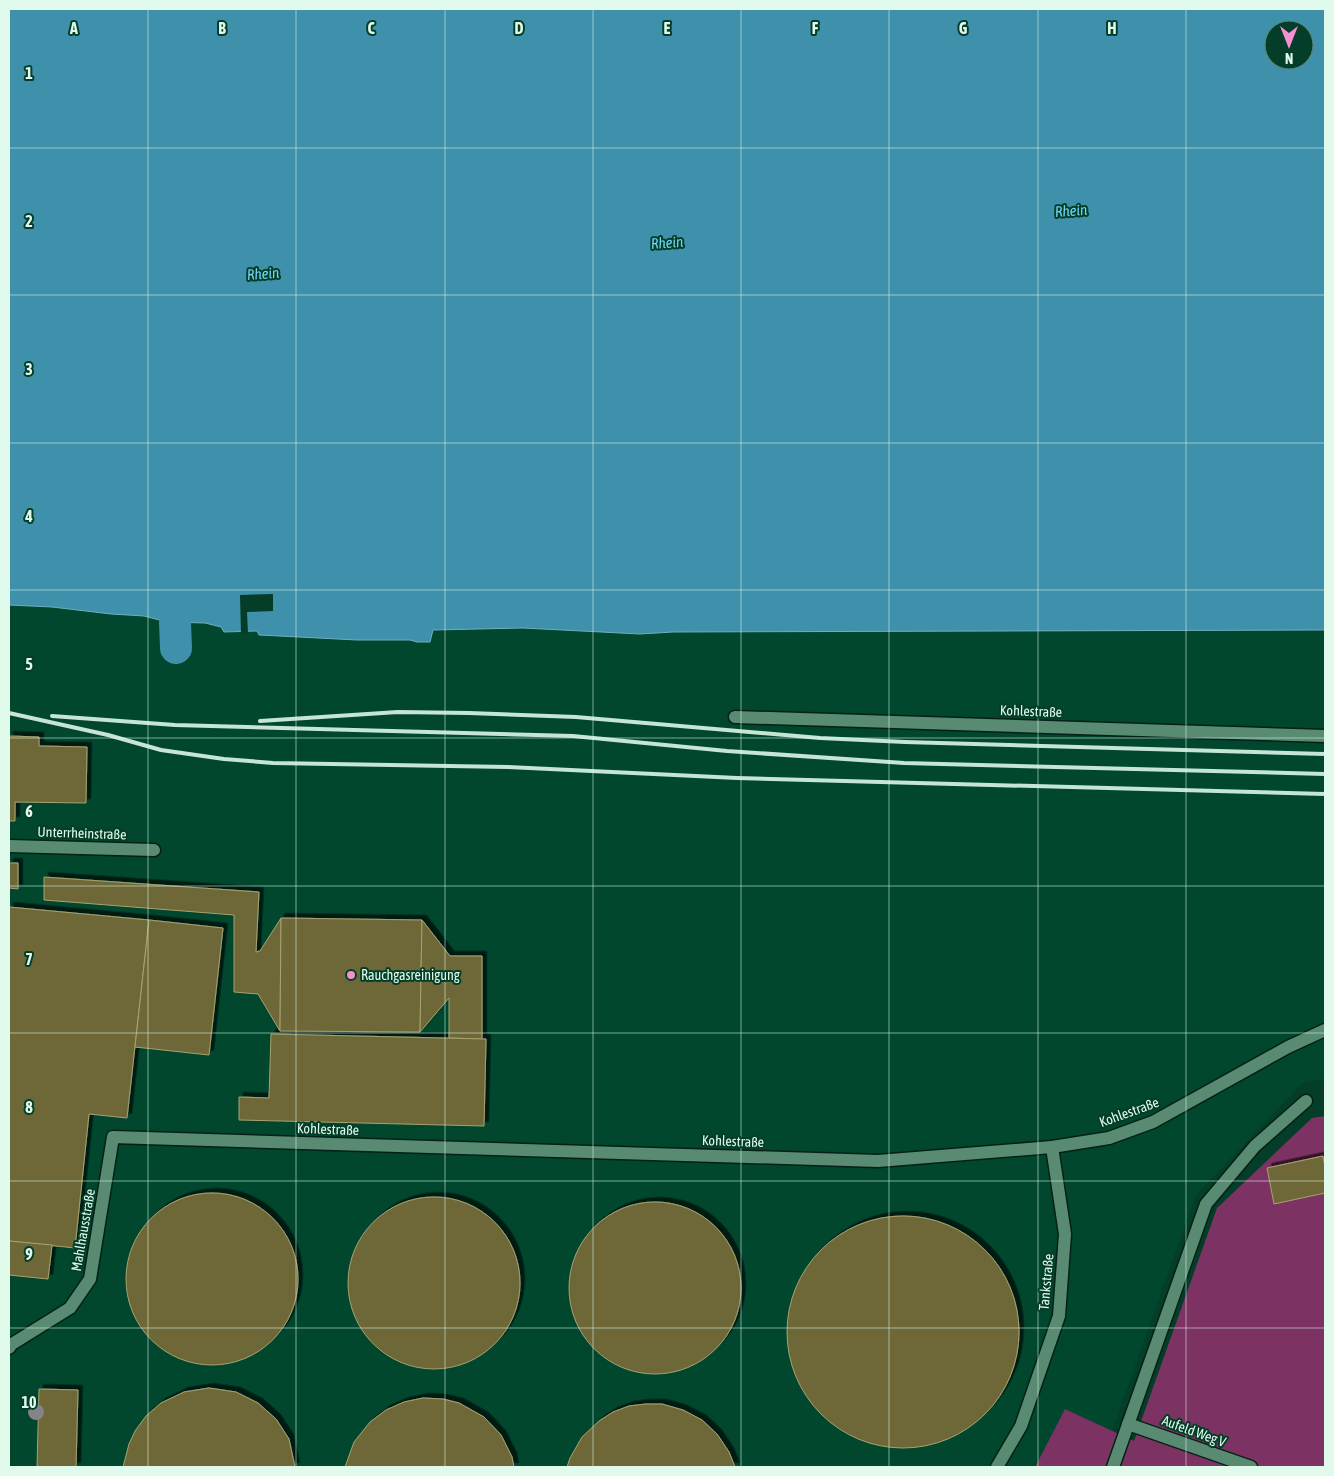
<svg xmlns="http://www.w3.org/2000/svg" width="1334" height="1476" viewBox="0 0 1334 1476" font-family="'Asap Condensed',sans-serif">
	<defs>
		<filter id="shadow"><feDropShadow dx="4.5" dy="-4.5" stdDeviation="0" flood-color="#0009"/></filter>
	</defs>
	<rect width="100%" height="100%" fill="#043d28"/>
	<polygon fill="#00472e" points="9,605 52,607 111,614 144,616 167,622 184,623 205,623 221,628 224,632 258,631 259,635 357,640 410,640 417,642 433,630 523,628 640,634 673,632 1325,630 1325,1079 1302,1083 1196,1195 1112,1431 1065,1409 1035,1467 9,1467"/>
	<polygon fill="#7d3264" points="1325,1116 1325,1467 1035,1467 1065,1409 1134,1441 1217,1208 1312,1118"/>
	<path fill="#3e90ab" stroke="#6fb0be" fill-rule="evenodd" d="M9,9H1325V630L673,632L640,634L523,628L433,630L430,642H417L410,640H357L259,635L257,631L224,632L221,627L205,623L167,622L144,616L111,614L52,607L9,605ZM1274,30H1304V60H1274Z"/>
	<polygon fill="#043d28" points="273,594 273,611 247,612 248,634 241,634 240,595"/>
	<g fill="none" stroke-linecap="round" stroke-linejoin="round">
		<polyline stroke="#3e90ab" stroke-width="32" points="175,622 176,648"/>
	</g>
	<g fill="#6e6839" stroke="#a8a271" filter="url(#shadow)">
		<polygon points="9,736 39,737 39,746 87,747 86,803 15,802 15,821 9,821"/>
		<polygon points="9,863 18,863 18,889 9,888"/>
		<polygon points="44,877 259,892 256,952 260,951 281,918 280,1031 258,994 234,992 234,915 44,900"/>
		<polygon points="9,907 149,920 127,1118 89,1114 75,1248 9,1241"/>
		<polygon points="281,918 422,920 420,1032 280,1031"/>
		<polygon points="149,920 223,928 209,1055 135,1047"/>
		<polygon points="422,920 450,956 482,956 482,1039 449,1038 449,998 420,1032"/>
		<polygon points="271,1034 486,1039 484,1126 239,1120 239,1097 269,1098"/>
		<polygon points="1323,1156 1325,1167 1325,1193 1274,1204 1267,1168"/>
		<circle cx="212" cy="1279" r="86"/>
		<circle cx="434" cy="1283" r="86"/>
		<circle cx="655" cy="1288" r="86"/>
		<circle cx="903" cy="1332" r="116"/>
		<polygon points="9,1241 52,1245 48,1279 9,1275"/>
		<polygon points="209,1388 236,1392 258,1403 276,1419 289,1439 295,1467 123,1467 129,1444 135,1431 146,1416 161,1403 184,1392"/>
		<polygon points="39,1389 78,1390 76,1467 37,1467"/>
		<polygon points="423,1398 443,1399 459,1403 484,1417 501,1435 512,1457 514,1467 345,1467 354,1442 370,1422 386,1410 404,1402"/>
		<polygon points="646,1404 662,1404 683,1410 702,1420 717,1434 729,1452 735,1467 567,1467 570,1458 582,1437 599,1421 613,1412 629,1406"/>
	</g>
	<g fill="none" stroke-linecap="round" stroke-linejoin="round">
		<defs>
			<g id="minor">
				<polyline points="735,717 1325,736"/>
				<polyline points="9,846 154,850"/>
				<polyline points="9,1348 12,1344 70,1308 90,1279 113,1137 878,1161 1052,1147 1109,1138 1153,1122 1288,1047 1325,1030"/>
				<polyline points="1128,1424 1251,1467"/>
				<polyline points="997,1467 1021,1426 1059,1316 1065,1234 1052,1147"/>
				<polyline points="1113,1467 1206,1204 1255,1146 1306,1101"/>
			</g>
		</defs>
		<use href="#minor" stroke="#052115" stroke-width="15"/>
		<use href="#minor" stroke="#588b72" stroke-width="12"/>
		<g stroke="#c6e5d5" stroke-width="4">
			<polyline points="9,713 108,735 161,750 224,759 273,763 508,767 737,778 1325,794"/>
			<polyline points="52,716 175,725 573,736 727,751 904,763 1325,774"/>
			<polyline points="260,721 398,712 469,713 576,717 820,738 905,742 1325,754"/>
		</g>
	</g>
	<circle fill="#86838b" cx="36" cy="1412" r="8"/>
	<path fill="none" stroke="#e0fbec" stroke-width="1" stroke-opacity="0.55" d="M148,9V1467M296,9V1467M445,9V1467M593,9V1467M741,9V1467M889,9V1467M1038,9V1467M1186,9V1467M9,148H1325M9,295H1325M9,443H1325M9,590H1325M9,738H1325M9,886H1325M9,1033H1325M9,1181H1325M9,1328H1325"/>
	<circle fill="#f590d1" stroke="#043d28" stroke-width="2" cx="351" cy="975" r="5"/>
	<g text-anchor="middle" stroke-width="4" stroke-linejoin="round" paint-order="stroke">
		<g font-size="14" fill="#e0fbec" stroke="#043d28">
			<text transform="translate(1031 711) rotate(2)" y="5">Kohlestraße</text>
			<text transform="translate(82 833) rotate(2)" y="5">Unterrheinstraße</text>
			<text transform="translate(1129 1112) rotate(-20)" y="5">Kohlestraße</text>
			<text transform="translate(328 1129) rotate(2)" y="5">Kohlestraße</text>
			<text transform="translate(733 1141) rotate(2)" y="5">Kohlestraße</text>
			<text transform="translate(83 1230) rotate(-80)" y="5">Mahlhausstraße</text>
			<text transform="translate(1046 1282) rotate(-85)" y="5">Tankstraße</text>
			<text transform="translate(1194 1431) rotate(20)" y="5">Aufeld Weg V</text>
		</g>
		<g font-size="14" fill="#e0fbec" stroke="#043d28" text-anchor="start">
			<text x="361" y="980">Rauchgasreinigung</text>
		</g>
		<g font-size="15" font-style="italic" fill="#71d7f9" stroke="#043d28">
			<text transform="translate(1071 211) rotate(-4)" y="5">Rhein</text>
			<text transform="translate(667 243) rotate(-4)" y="5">Rhein</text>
			<text transform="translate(263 274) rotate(-4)" y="5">Rhein</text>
		</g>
	</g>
	<g font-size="16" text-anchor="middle" font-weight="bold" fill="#e0fbec" stroke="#043d28" stroke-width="4" stroke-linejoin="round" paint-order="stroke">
		<text x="74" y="34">A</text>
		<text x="222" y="34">B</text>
		<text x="371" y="34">C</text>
		<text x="519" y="34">D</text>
		<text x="667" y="34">E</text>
		<text x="815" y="34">F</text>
		<text x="963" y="34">G</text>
		<text x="1112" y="34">H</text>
		<text x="29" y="79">1</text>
		<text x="29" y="227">2</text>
		<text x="29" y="375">3</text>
		<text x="29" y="522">4</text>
		<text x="29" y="670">5</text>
		<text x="29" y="817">6</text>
		<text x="29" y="965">7</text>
		<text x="29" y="1113">8</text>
		<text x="29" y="1260">9</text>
		<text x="29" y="1408">10</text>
	</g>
	<rect width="1334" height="1476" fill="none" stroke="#e0fbec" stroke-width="20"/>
	<g transform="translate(1289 45) rotate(180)"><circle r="24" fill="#043d28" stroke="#5c8976"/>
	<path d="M0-4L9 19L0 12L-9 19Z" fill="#f590d1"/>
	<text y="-8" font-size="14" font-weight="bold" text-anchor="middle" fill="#e0fbec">N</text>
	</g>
</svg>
